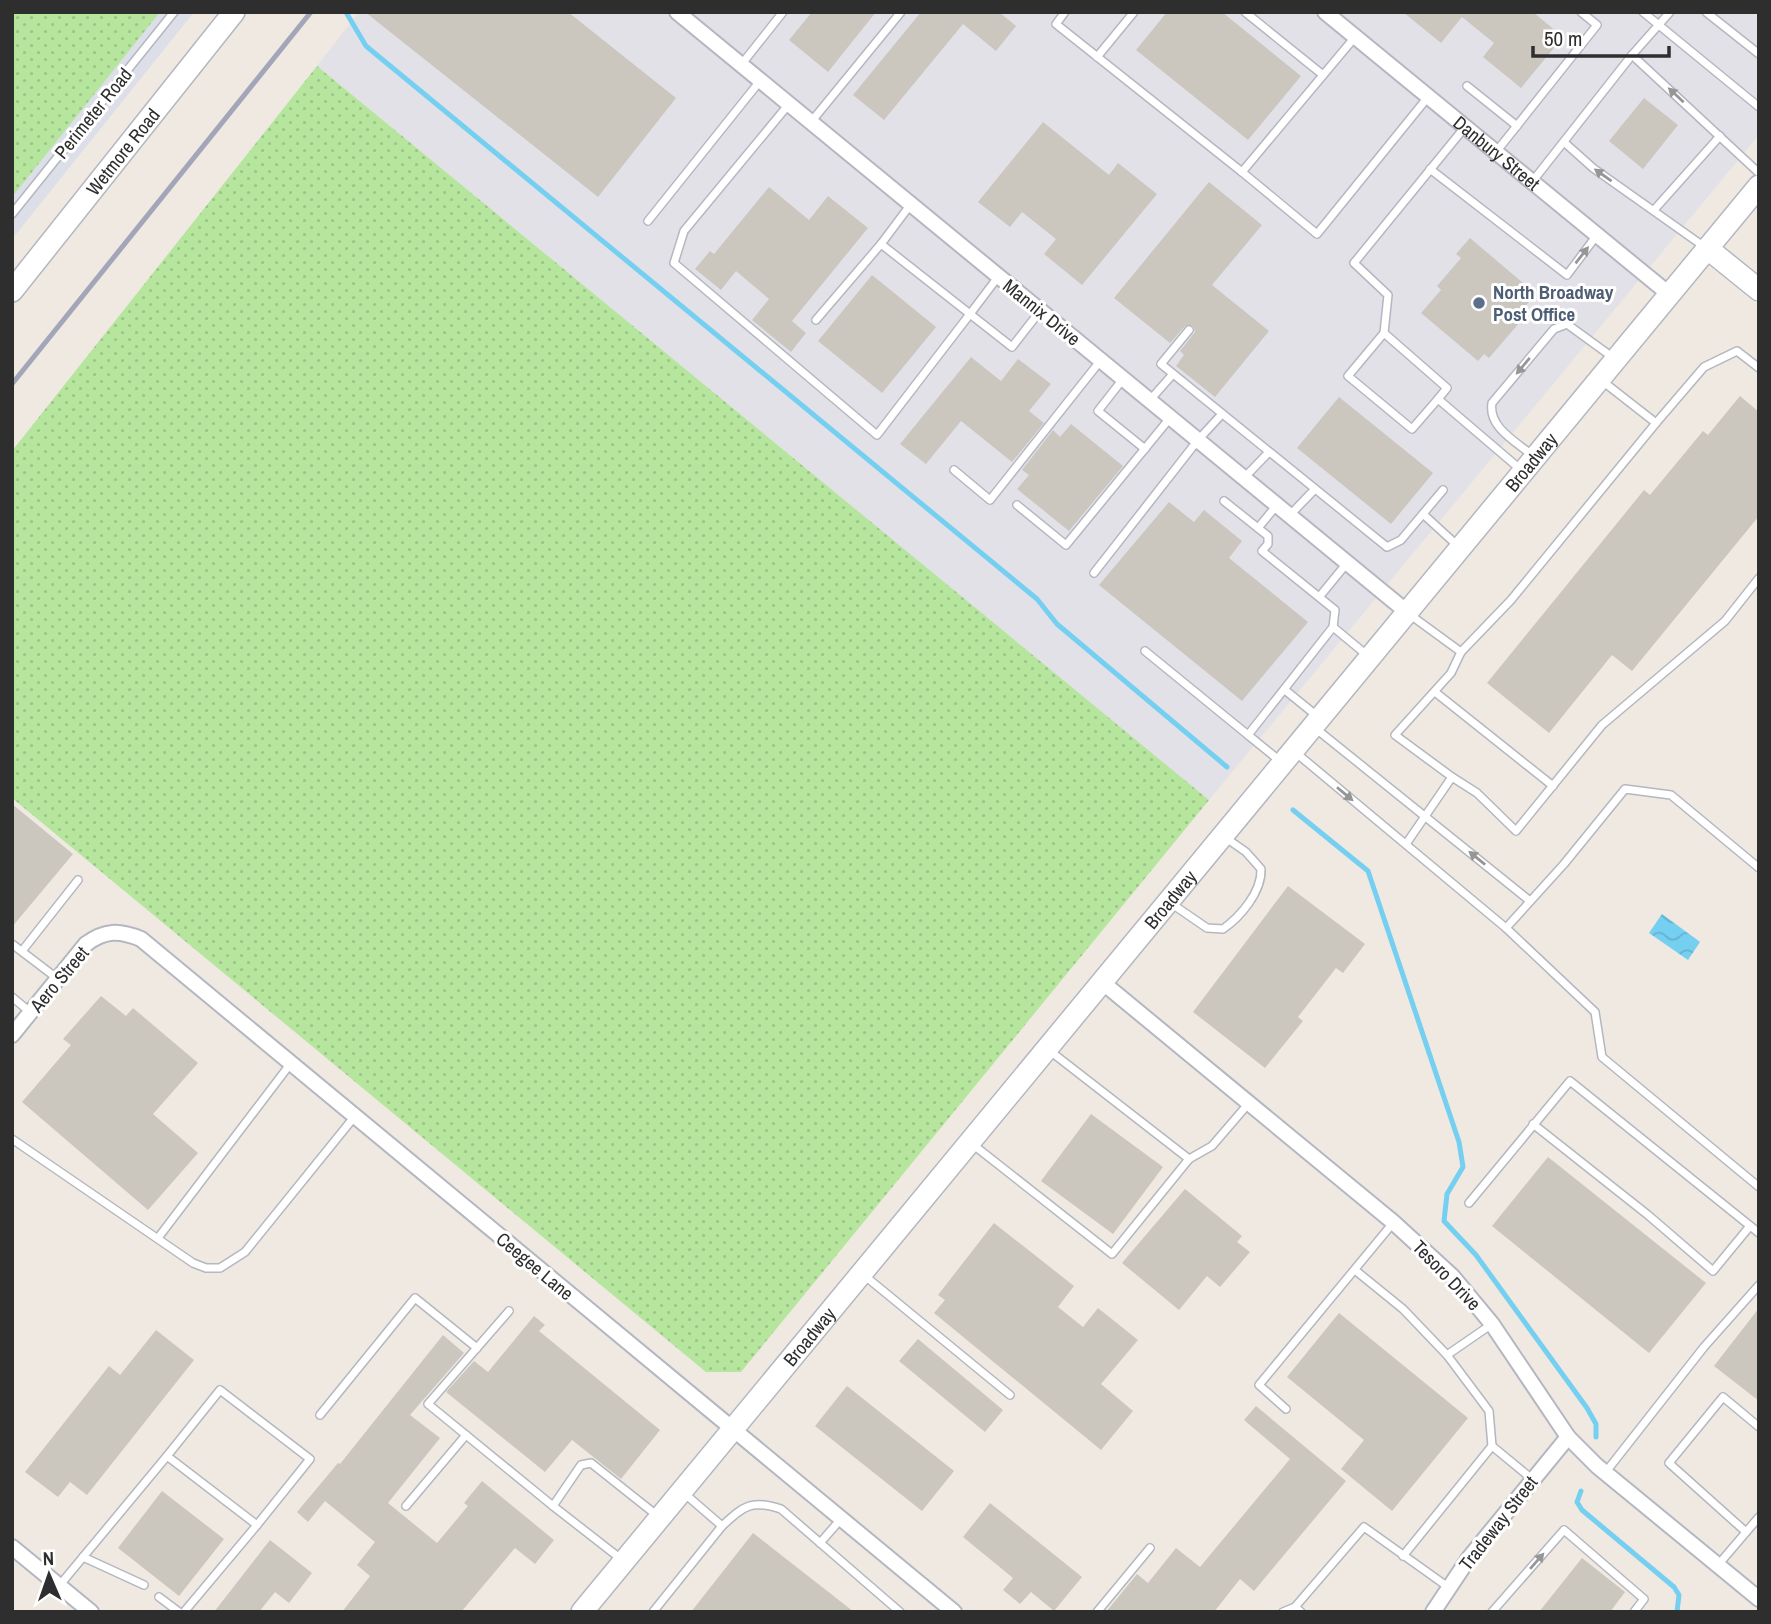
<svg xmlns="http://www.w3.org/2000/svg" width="1771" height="1624" viewBox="0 0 1771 1624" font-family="'Archivo Narrow',sans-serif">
	<defs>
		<pattern id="grass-dots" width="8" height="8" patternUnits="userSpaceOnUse" patternTransform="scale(1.75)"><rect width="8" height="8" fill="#b6e59e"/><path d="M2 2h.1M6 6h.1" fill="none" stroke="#9dc588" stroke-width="1.8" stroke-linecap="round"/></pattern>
		<pattern id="water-waves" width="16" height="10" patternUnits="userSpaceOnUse" patternTransform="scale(1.75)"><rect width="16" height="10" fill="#75cff0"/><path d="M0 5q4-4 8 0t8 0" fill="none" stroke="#66b2ce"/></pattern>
	</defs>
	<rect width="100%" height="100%" fill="#efe9e1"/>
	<polygon fill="#e3e1e8" points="359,12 1759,12 1759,135 1209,800 317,66"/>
	<polygon fill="#dcdee8" points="12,12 194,12 12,239"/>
	<g fill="url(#grass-dots)">
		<polygon points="12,12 160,12 12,197"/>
		<polygon points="317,66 1209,800 741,1372 706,1372 12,798 12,451"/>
	</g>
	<polygon fill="url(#water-waves)" points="1662,914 1700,942 1688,960 1649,933"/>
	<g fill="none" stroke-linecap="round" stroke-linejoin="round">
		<g stroke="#75cff0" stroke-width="5">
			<polyline points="347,14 366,46 1037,599 1057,624 1227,767"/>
			<polyline points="1293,810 1368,871 1459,1142 1463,1167 1447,1194 1444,1221 1476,1255 1587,1408 1596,1424 1596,1437"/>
			<polyline points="1581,1491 1577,1502 1582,1510 1674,1587 1679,1595 1677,1612"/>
		</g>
	</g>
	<g fill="#cbc7bf">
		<polygon points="365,12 568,12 676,98 598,197"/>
		<polygon points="812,12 876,12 828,72 789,40"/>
		<polygon points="921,12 999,12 1016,26 996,51 963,24 884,120 853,95"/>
		<polygon points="1167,12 1222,12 1301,76 1248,140 1136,50"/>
		<polygon points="1403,12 1533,12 1563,37 1521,88 1483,57 1494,43 1462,17 1441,43"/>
		<polygon points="1644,98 1678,125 1643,169 1609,141"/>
		<polygon points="1043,122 1109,175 1118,163 1157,194 1082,285 1044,254 1056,239 1022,212 1010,227 978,202"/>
		<polygon points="1209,182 1262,225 1212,285 1269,331 1215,397 1176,366 1184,355 1180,351 1195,332 1193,326 1185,326 1170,343 1114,298"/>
		<polygon points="769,187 809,220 828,196 868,228 792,321 806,333 791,352 752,320 769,299 736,271 721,290 695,269 710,251 714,254"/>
		<polygon points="1470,238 1536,294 1521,311 1526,315 1489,358 1484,354 1478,361 1421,313 1441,290 1437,286 1461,258 1456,254"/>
		<polygon points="872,275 936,327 882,393 818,341"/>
		<polygon points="971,357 1001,381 1018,359 1051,384 1029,411 1044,423 1012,462 961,421 926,464 900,444"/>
		<polygon points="1740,396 1759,412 1759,516 1632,671 1612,655 1549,733 1487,683 1644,490 1650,495 1703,431 1708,435"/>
		<polygon points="1339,397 1433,473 1391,524 1297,448"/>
		<polygon points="1071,424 1123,466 1069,531 1017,489 1029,475 1022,470 1053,430 1060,437"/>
		<polygon points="1169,502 1194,522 1204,510 1242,541 1229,558 1308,622 1242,701 1099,585"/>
		<polygon points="12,804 73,854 12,927"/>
		<polygon points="1288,886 1365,944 1343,973 1336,968 1298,1017 1303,1021 1265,1068 1193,1012"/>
		<polygon points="101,996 126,1016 133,1008 198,1063 153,1114 198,1153 148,1210 22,1102 71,1045 63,1039"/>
		<polygon points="1091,1114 1163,1167 1113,1234 1041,1181"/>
		<polygon points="1548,1157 1706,1283 1649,1353 1492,1226"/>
		<polygon points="1185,1189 1242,1236 1237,1242 1250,1252 1220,1287 1207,1276 1179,1310 1122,1263"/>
		<polygon points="994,1223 1074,1286 1058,1307 1083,1327 1098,1308 1138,1340 1101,1384 1133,1411 1101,1450 934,1313 945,1300 938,1295"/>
		<polygon points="1759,1308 1759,1401 1714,1366"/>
		<polygon points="1339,1313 1468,1418 1392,1511 1341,1469 1364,1440 1287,1377"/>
		<polygon points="534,1316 545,1325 539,1331 660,1430 621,1479 572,1440 545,1472 446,1392 474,1361 488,1372"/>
		<polygon points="156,1330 194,1360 87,1495 70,1482 58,1497 25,1472 109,1366 120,1375"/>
		<polygon points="443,1335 464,1353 410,1415 440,1438 388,1503 437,1543 468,1506 464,1503 482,1481 554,1540 535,1564 515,1548 461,1612 342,1612 370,1576 357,1565 375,1542 325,1501 308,1522 297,1512 338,1463 340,1464"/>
		<polygon points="918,1339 1003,1410 985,1432 899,1361"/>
		<polygon points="847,1386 954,1471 922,1511 815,1426"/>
		<polygon points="1256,1406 1346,1481 1254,1591 1240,1579 1214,1612 1106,1612 1137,1574 1148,1583 1176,1548 1200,1567 1290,1459 1244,1420"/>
		<polygon points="162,1491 224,1539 179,1596 118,1548"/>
		<polygon points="990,1503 1082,1577 1054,1611 1031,1592 1020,1604 1003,1590 1013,1578 963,1537"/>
		<polygon points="753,1533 854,1612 691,1612"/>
		<polygon points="270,1540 312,1573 289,1603 275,1592 259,1612 214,1612"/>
		<polygon points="1582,1558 1625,1592 1610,1612 1539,1612"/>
	</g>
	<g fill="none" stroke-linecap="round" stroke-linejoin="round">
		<defs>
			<g id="lane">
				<polyline points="1065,12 1056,24 1242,172 1355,37"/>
				<polyline points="1245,12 1323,75"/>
				<polyline points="1643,12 1759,107"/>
				<polyline points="1706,12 1759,54"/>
				<polyline points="1632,55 1759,173"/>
				<polyline points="1097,57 1134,12"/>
				<polyline points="741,65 783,12"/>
				<polyline points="1467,86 1517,126"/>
				<polyline points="789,104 684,231 674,263 877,435 970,314 1012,347 1040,311"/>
				<polyline points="811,122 901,12"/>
				<polyline points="1565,143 1593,168 1706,248"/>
				<polyline points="1496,152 1597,25 1581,12"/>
				<polyline points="1430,169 1567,275 1597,235"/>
				<polyline points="1242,172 1317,234 1428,97"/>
				<polyline points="1532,182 1632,55 1670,12"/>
				<polyline points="911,204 881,244 970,314 998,277"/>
				<polyline points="1654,210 1720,136"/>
				<polyline points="12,214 174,12"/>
				<polyline points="648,221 760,81"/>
				<polyline points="816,320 881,244"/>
				<polyline points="1189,330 1161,364 1387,547 1401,540 1443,490"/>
				<polyline points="1384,333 1447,388 1438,399 1520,469"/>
				<polyline points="1123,379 1098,411 1145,449"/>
				<polyline points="1438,399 1412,429 1348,376 1384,333 1388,295 1354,263 1465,127"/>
				<polyline points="1150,400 1173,374"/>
				<polyline points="1656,423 1704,367 1737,351 1759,368"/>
				<path d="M1532,455C1515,441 1488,427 1492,403L1554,329L1567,324L1615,359"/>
				<polyline points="954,470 990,500 1101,360"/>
				<polyline points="1244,478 1269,452"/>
				<polyline points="1017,505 1066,545 1170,418"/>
				<polyline points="1423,514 1459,547"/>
				<polyline points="1290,515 1315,489"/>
				<polyline points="1258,528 1277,505"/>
				<polyline points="1094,573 1198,440 1222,414"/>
				<polyline points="1320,596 1347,563"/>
				<polyline points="1333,627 1368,656"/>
				<polyline points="1145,651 1248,735 1333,627 1335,610 1262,551 1268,544 1268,536 1224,501"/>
				<polyline points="1461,652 1511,600 1656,423 1601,380"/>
				<polyline points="1285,690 1317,716"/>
				<polyline points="1435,692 1553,786"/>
				<polyline points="1315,728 1530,901"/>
				<polyline points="1248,735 1280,761"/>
				<polyline points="1295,752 1506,928 1595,1012 1602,1057 1759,1187"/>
				<polyline points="1452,777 1477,793 1516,831 1602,725 1725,621 1759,578"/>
				<polyline points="1406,844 1452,777 1395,735 1451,673 1461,652 1409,614"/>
				<path d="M1172,904L1207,928L1223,929C1240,917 1262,892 1261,869L1246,852L1226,838"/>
				<polyline points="1506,928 1564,864 1625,789 1671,795 1759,868"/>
				<polyline points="12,944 58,979"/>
				<polyline points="22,951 78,880"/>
				<polyline points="12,997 30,1012"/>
				<polyline points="1533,1124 1648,1215 1713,1271 1750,1226"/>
				<polyline points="12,1139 193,1263 206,1268 220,1268 245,1252 355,1116"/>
				<polyline points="971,1143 1112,1254 1189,1159 1050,1051"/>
				<polyline points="1189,1159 1212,1146 1249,1103"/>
				<polyline points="1469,1203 1570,1081 1759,1233"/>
				<polyline points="158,1238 291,1063"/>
				<polyline points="1355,1270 1403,1309 1447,1355 1489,1411 1492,1446"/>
				<polyline points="865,1276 1010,1395"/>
				<polyline points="509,1311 428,1404 553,1506"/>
				<polyline points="1447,1355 1492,1324"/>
				<polyline points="1286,1409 1259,1385 1393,1223"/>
				<polyline points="320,1415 415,1298 477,1348"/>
				<polyline points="167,1456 220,1390 310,1459 257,1525"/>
				<polyline points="1605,1473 1704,1347 1759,1285"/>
				<path d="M685,1494L722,1526C744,1506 751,1499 781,1509L900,1612"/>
				<polyline points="406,1506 466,1435"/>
				<polyline points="1746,1532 1669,1463 1723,1397 1759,1427"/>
				<polyline points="820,1543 841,1519"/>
				<polyline points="1403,1556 1492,1446 1532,1479"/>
				<polyline points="83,1557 144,1585"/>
				<polyline points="621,1559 553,1506 581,1465 591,1463 659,1517"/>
				<polyline points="1718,1565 1759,1517"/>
				<polyline points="59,1586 167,1456 257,1525 184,1612"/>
				<polyline points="159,1597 179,1612"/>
				<polyline points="653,1612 722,1526"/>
				<polyline points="1097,1612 1150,1548"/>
				<polyline points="1283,1612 1295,1607"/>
				<polyline points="1301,1612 1295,1607 1364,1527 1448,1587"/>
				<polyline points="1492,1612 1564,1530 1644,1599 1634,1612"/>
			</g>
			<g id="street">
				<polyline points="677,12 1407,612"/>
				<path id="s1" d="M1325,12L1669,294"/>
				<polyline points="1102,982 1393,1222 1453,1277 1492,1324 1568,1437 1597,1466 1759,1599"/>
				<path d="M12,1035L86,944C105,930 119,930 141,939L954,1612"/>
				<polyline points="12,1547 91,1612"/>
				<polyline points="1433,1612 1469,1558 1568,1437"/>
			</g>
			<g id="secondary">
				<polyline points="1707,248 1759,290"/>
				<path id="s2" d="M12,291L234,12"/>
				<path id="s3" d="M582,1612L1759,186"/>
			</g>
		</defs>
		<use href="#lane" stroke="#b4b7c1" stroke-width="10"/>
		<use href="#street" stroke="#b4b7c1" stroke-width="18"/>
		<use href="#secondary" stroke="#b4b7c1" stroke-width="24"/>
		<use href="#lane" stroke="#fff" stroke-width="7"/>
		<use href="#street" stroke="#fff" stroke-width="14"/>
		<use href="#secondary" stroke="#fff" stroke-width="21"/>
		<polyline stroke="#a3a6b8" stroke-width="5" points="12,384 311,12"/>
	</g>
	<defs><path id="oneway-solid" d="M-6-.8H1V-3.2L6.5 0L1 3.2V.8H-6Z" transform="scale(1.75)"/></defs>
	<g fill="#969696">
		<use href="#oneway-solid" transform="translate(1676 95) rotate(-137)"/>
		<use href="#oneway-solid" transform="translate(1603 175) rotate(-145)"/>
		<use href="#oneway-solid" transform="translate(1582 255) rotate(-52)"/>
		<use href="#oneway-solid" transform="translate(1523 366) rotate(130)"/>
		<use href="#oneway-solid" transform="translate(1345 794) rotate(40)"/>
		<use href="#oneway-solid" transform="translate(1477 858) rotate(-141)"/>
		<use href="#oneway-solid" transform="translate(1537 1561) rotate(-49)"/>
	</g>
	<circle fill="#5c6f8a" stroke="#fff" stroke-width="2.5" cx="1479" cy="303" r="7"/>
	<g text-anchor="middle" stroke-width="6" stroke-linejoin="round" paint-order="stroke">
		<g font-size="19" fill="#2e2e2e" stroke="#fff">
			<text transform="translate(93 113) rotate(-51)" y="7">Perimeter Road</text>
			<text dy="7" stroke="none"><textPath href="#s2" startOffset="178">Wetmore Road</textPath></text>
			<text dy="7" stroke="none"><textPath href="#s1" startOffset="222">Danbury Street</textPath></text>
			<text transform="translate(1042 312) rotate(39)" y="7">Mannix Drive</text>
			<text dy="7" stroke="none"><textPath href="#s3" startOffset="1491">Broadway</textPath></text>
			<text dy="7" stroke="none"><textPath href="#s3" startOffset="924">Broadway</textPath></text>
			<text transform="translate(59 979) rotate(-50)" y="7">Aero Street</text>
			<text transform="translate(535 1266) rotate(40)" y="7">Ceegee Lane</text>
			<text transform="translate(1447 1275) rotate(46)" y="7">Tesoro Drive</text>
			<text dy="7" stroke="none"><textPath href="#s3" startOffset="357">Broadway</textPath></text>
			<text transform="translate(1498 1523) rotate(-52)" y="7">Tradeway Street</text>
		</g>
		<g font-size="19" font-weight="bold" fill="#4e5e75" stroke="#fff" text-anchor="start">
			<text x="1493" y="299">North Broadway<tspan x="1493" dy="22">Post Office</tspan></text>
		</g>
	</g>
	<rect width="1771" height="1624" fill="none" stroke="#2e2e2e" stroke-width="28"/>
	<g transform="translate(49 1575) rotate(358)" stroke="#ffffff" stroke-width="5" paint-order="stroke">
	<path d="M0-5L12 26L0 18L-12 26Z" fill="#2e2e2e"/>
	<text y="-10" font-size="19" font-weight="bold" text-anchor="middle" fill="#2e2e2e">N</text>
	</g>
	<path d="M1533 46v10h136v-10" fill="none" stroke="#2e2e2e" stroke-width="3.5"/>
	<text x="1544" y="46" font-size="21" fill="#2e2e2e" stroke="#ffffff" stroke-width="5" paint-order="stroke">50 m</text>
</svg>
